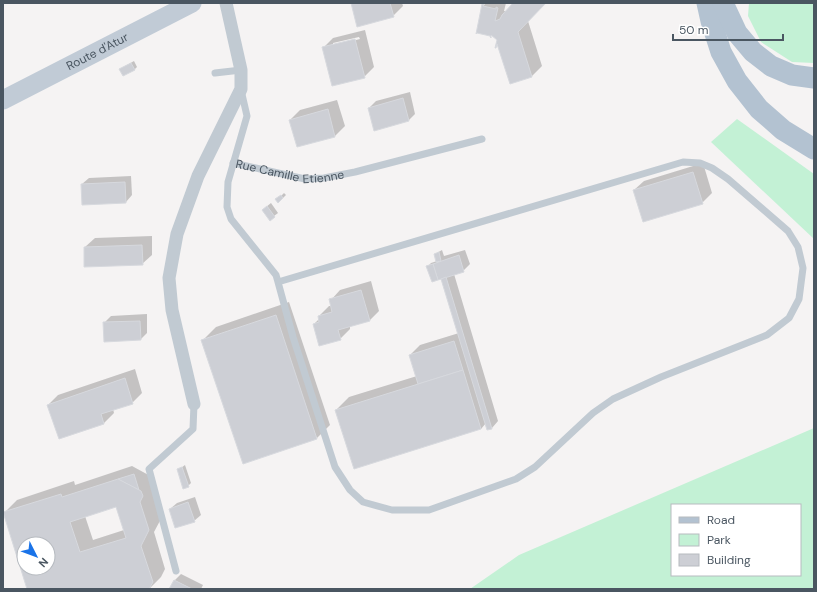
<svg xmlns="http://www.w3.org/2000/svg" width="817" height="592" viewBox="0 0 817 592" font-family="'DM Sans',sans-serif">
	<rect width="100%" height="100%" fill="#f5f3f3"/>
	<g fill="#c3f1d5" fill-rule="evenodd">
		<polygon points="749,3 814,3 814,63 792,62 761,42 748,16"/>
		<polygon points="737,119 814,174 814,239 711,142"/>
		<path d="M814,428V589H470L519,555ZM672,505H800V575H672Z"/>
	</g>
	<g fill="#0003" fill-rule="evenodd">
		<polygon points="352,3 402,3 403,6 393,16"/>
		<polygon points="486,3 506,3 504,11 507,11 514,3 545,3 528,21 542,66 532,76 510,83 498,40 492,34 477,32 483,6"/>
		<path d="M365,30L374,67L364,77L323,48L333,38ZM359,37L360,39L333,46V43Z"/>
		<polygon points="134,61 137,67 134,70 120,69"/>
		<polygon points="410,92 415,114 409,120 369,108 376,101"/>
		<polygon points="337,100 345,126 335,136 290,120 300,110"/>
		<polygon points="703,163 712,193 702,203 634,190 644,181"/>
		<polygon points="131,176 132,195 126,202 82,184 89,178"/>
		<polygon points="284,193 286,195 283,198 280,197"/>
		<polygon points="271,203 278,213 270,219 266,207"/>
		<polygon points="152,236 152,255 142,264 85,247 95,238"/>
		<polygon points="442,250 444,256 465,250 470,264 463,271 454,274 498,421 492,428 488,429 486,423 481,429 336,410 349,397 417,376 410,355 420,345 459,333 442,277 428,266 431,263 437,261 435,254"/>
		<polygon points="371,281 379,311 369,321 350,326 350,329 340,339 314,324 319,319 319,316 329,306 332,306 331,300 340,290"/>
		<polygon points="289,302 330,425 317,438 244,463 203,340 216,327"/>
		<polygon points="147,314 147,333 141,339 104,323 111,316"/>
		<polygon points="135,369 142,393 132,403 113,409 114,413 104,423 59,438 48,405 58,395"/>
		<polygon points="185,465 191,483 188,486 178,470"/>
		<path d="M132,466L154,478L162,517L154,532L165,569L161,577L149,589H28L4,513L17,500L74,481L75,485ZM116,506L124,530L93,540L85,516ZM24,544H48V568H24Z"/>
		<polygon points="195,497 201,515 194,521 170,509 177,503"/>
		<polygon points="181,574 203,585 201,589 170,589 175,580"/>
	</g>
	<g fill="#cdcfd5" stroke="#d7d9de" fill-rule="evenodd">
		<polygon points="351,3 390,3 394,17 357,27"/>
		<polygon points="513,3 546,3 518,32 532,77 510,84 497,44 496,48 495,48 497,40 491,35 491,38 490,36 477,33 476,34 482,4 484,4 483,6 496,9 496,7 498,8 495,21 500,19 502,15"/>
		<polygon points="355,39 365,78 332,86 322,47"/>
		<polygon points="131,63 135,70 123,76 119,69"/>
		<polygon points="403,98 409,121 374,131 368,108"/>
		<polygon points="328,109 335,137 297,147 289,120"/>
		<polygon points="693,172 703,204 643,222 633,190"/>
		<polygon points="125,182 126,203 82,205 81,184"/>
		<polygon points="281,195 283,198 278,203 275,199"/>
		<polygon points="267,206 275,217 270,221 262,210"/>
		<polygon points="142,245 143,265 84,267 84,247"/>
		<polygon points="439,252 441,261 436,262 434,254"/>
		<polygon points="459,255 464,272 438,280 433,264"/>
		<polygon points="433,264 438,280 432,282 426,266"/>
		<polygon points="446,277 492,429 487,430 441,279"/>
		<polygon points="361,290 370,321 338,330 341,340 319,346 313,324 319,322 318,316 332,312 329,299"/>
		<polygon points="276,315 317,439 243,464 201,340"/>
		<polygon points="140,321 141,340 104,342 103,322"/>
		<polygon points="454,341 463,370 418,384 409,355"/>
		<polygon points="463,370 481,429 354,469 335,410"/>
		<polygon points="125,378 133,404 101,414 104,424 59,439 47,405"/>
		<polygon points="182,467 189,487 183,489 177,469"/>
		<polygon points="134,474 139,490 118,479"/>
		<path d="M118,479L141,491L143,496L140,502L149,530L141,546L153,582L149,589H27L3,512L61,494L62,497ZM116,507L126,538L80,552L70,522ZM24,544H48V568H24Z"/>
		<polygon points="188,502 195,522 175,528 169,509"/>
		<polygon points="174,580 192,589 169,589"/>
	</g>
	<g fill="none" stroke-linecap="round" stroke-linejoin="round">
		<g stroke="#c1cad2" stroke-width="7">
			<polyline points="215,73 241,70"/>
			<polyline points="241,90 247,116 228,182 227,207 231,219 276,275 278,282 293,337 335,467 350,490 363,502 392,510 429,510 516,479 535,467 593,413 613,399 661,377 767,335 789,318 799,299 803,268 798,247 788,231 728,179 712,168 700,163 683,162 278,282"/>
			<path id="s1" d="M233,163L305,179L324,178L355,172L482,139"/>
			<polyline points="176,571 149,469 193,429 194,404"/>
		</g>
		<polyline stroke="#c1cad2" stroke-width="13" points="194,404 172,310 169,278 177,234 198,176 241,89 241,70 226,3"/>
		<path stroke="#c1cbd6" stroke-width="19" id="s2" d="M3,100L192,3"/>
		<g stroke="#b3c2d1" stroke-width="21">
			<polyline points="707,3 711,21 721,52 737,81 759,109 783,130 814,149"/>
			<polyline points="723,3 737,33 753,52 771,66 792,75 814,78"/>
		</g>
	</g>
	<g text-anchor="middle" stroke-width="3" stroke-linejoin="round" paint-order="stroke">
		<g font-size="12" fill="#4a5661" stroke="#fff">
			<text dy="4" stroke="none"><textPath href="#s2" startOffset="106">Route d'Atur</textPath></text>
			<text dy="4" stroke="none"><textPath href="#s1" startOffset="58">Rue Camille Etienne</textPath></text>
		</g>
	</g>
	<rect width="817" height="592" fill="none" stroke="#4a5661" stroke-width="8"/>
	<rect x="671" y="504" width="130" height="72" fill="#ffffff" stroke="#b7bbc0"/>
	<rect x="679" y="517" width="20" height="6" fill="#b3c2d1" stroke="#b7bbc0"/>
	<text x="707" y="524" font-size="12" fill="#4a5661">Road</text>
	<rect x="679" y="534" width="20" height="12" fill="#c3f1d5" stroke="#b7bbc0"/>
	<text x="707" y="544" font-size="12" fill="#4a5661">Park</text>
	<rect x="679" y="554" width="20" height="12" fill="#cdcfd5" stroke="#b7bbc0"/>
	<text x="707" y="564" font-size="12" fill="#4a5661">Building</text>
	<g transform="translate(36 556) rotate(132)"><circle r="19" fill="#ffffff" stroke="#b7bbc0"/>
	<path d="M0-3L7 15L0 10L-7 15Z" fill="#1a73e8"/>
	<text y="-6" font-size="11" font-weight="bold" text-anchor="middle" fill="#4a5661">N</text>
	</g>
	<path d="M673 34v6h110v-6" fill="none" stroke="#4a5661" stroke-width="2"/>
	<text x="679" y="34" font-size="12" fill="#4a5661" stroke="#ffffff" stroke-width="3" paint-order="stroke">50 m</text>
</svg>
